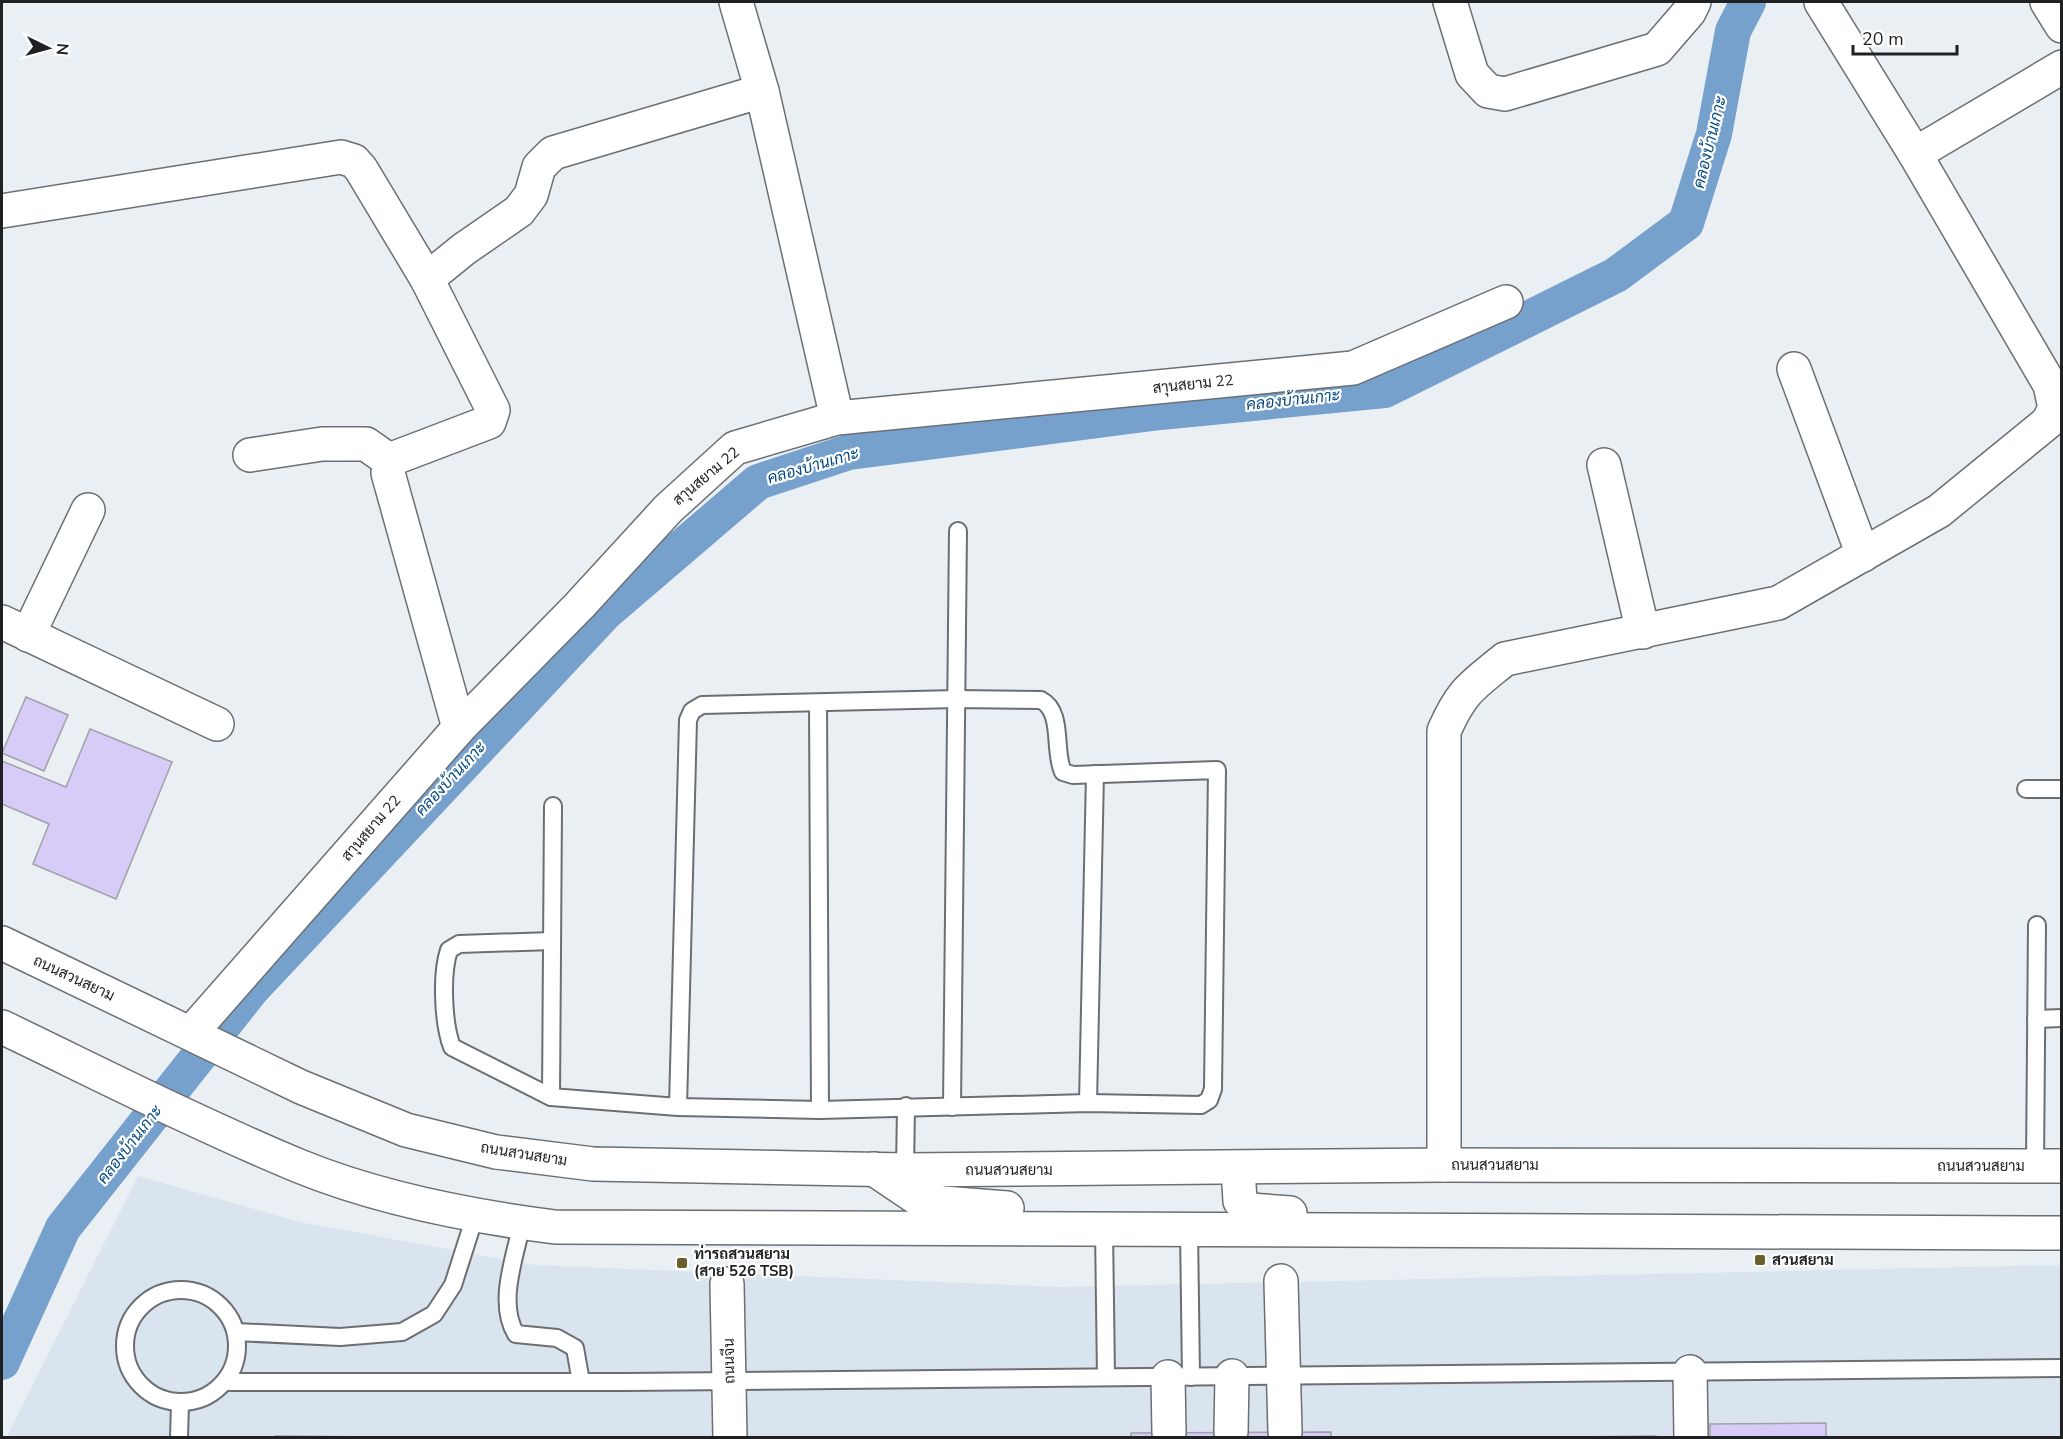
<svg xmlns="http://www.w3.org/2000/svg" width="2063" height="1439" viewBox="0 0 2063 1439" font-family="'Nunito Sans',Sarabun,sans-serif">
	<rect width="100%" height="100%" fill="#eaeff4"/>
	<polygon fill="#dae4ee" points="138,1176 300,1222 535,1265 1060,1287 2061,1265 2061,1437 6,1438"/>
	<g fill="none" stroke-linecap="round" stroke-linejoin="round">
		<polyline stroke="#77a1cd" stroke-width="36" points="2,1362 63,1228 251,990 606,612 758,482 849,452 1160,412 1385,390 1616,275 1686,223 1714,134 1733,31 1748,2"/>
	</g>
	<g fill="#d7cbf8" stroke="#a2a1a7" stroke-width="1.5">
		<polygon points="26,697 68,715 44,771 2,753"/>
		<polygon points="90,729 172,762 116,899 33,864 49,824 2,804 2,761 66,787"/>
		<polygon points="1826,1423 1826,1438 1710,1438 1710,1424"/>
		<polygon points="1331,1432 1331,1438 1131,1438 1131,1433"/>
		<polygon points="275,1436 481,1438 274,1438"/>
		<polygon points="1656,1436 1657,1438 1475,1438"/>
	</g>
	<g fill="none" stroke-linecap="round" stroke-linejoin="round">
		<defs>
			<g id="lane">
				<polyline points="818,703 820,1110"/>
				<polyline points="2026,789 2062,789"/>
				<path d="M552,941L459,944L449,950C441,974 443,1023 452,1047L551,1097L678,1107L820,1110L1088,1103L1201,1105L1209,1100L1213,1089L1217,770L1073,775L1063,772C1053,751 1064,712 1041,700L957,699L702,705L692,711L688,720L678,1107"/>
				<polyline points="2036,1019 2062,1018"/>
				<polyline points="551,1097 553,806"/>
				<polyline points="1088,1103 1095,774"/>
				<polyline points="952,1107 958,531"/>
				<polyline points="2035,1166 2037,925"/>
				<polyline points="905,1170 906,1106"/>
				<path d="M522,1223C515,1257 497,1303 516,1334L557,1338L575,1348L581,1382"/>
				<polyline points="1104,1229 1106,1377"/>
				<polyline points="1189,1229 1191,1377"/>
				<circle cx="181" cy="1346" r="56"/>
				<polyline points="236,1332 340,1337 402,1332 434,1314 453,1285 475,1216"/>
				<polyline points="226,1382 626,1382 2062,1368"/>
				<polyline points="179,1438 180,1403"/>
			</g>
			<g id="street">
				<polyline points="736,2 762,91 837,418"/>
				<polyline points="1450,2 1472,74 1488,91 1505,94 1657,49 1689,12 1694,2"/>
				<polyline points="2047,2 2062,26"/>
				<polyline points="1915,154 2062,67"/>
				<polyline points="2,211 341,157 354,161 361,169 427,279 493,410 489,422 397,457 390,461 388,473 459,728"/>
				<polyline points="427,279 464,249 519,211 531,195 539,167 553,153 762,91"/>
				<polyline points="1794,369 1863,555"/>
				<polyline points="250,455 322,444 366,444 390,461"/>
				<polyline points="1604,465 1643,632"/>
				<polyline points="2,622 217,724"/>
				<polyline points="28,635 88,510"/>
				<polyline points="191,1033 459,728 580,605 668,509 735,448 837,418 1353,368 1506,302"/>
				<path d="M1444,1165V731C1462,690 1472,686 1505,659L1778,603L1939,511L2048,422L2055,408L2050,385L1915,154L1821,2"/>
				<polyline points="1281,1281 1285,1432"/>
				<polyline points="727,1284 730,1438"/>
				<polyline points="1690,1372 1691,1438"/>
				<polyline points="1168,1377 1169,1433"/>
				<polyline points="1231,1432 1232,1376"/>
			</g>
			<g id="secondary">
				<polyline points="2,943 301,1087 406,1130 496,1152 593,1164 905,1170 1444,1165 2062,1166"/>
				<path d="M2,1027C100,1074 198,1124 299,1166C380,1199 468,1216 555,1227L2062,1233"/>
				<polyline points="874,1169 917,1198 943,1203 1007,1208"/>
				<polyline points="1238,1169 1240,1201 1250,1210 1290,1213"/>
			</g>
		</defs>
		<use href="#lane" stroke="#6b6f73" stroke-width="20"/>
		<use href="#street" stroke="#6b6f73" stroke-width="36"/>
		<use href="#secondary" stroke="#6b6f73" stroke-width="36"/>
		<use href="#lane" stroke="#fff" stroke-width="16"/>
		<use href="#street" stroke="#fff" stroke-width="33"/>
		<use href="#secondary" stroke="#fff" stroke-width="33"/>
	</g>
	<g fill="#6b602c" stroke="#fff" stroke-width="2">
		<rect x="1754" y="1254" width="12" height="12" rx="3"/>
		<rect x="676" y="1257" width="12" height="12" rx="3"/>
	</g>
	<g text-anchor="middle" stroke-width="4.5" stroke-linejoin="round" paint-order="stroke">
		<g font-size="15" fill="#1e2022" stroke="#fff">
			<text transform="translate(1193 384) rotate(-6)" y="5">สาุนสยาม 22</text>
			<text transform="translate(706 476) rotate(-40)" y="5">สาุนสยาม 22</text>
			<text transform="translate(371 828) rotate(-49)" y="5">สาุนสยาม 22</text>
			<text transform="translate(74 978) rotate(25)" y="5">ถนนสวนสยาม</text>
			<text transform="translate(524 1154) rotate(9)" y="5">ถนนสวนสยาม</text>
			<text x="1495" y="1170">ถนนสวนสยาม</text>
			<text x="1981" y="1171">ถนนสวนสยาม</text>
			<text x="1009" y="1175">ถนนสวนสยาม</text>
			<text transform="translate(729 1361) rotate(-91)" y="5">ถนนจีน</text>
		</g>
		<g font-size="15" font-weight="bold" fill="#1e2022" stroke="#fff" text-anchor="start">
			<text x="694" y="1259">ท่ารถสวนสยาม<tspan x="694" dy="17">(สาย 526 TSB)</tspan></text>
			<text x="1772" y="1265">สวนสยาม</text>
		</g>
		<g font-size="16" font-style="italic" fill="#04497f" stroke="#fff">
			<text transform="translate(1709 142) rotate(-76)" y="6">คลองบ้านเกาะ</text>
			<text transform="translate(1293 399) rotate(-6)" y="6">คลองบ้านเกาะ</text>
			<text transform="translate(813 465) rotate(-16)" y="6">คลองบ้านเกาะ</text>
			<text transform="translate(450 778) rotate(-47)" y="6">คลองบ้านเกาะ</text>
			<text transform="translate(129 1144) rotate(-52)" y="6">คลองบ้านเกาะ</text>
		</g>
	</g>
	<rect width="2063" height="1439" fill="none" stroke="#1e2022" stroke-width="6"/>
	<g transform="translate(48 48) rotate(95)" stroke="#ffffff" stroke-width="4.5" paint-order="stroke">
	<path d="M0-4.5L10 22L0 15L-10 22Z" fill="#1e2022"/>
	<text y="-9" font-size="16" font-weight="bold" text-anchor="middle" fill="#1e2022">N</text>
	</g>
	<path d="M1853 45v9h104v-9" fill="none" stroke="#1e2022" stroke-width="3"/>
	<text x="1862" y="45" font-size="18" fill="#1e2022" stroke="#ffffff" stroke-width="4.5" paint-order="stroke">20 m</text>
</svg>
